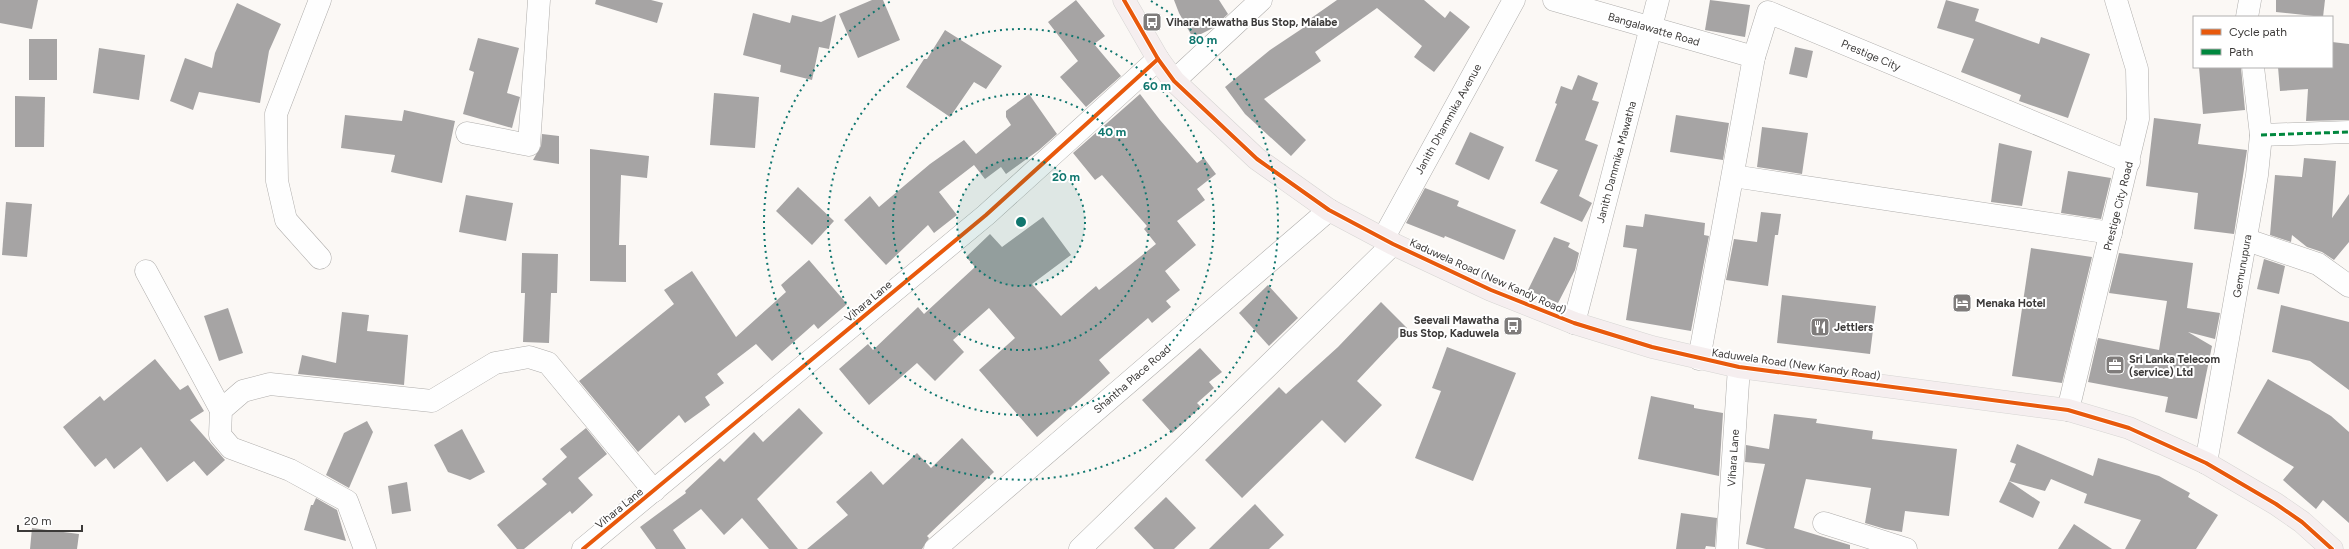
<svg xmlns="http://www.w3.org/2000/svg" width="2349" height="549" viewBox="0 0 2349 549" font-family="Figtree,sans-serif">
	<rect width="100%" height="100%" fill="#fbf8f5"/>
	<g fill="#a6a4a4">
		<polygon points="0,0 38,0 32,29 0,23"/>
		<polygon points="596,0 651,0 663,3 657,23 595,4"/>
		<polygon points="872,0 883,0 900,40 858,58 839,14"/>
		<polygon points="1076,0 1105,36 1094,44 1121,76 1086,107 1060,77 1078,61 1048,22"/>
		<polygon points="1174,0 1219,0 1228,14 1213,28 1193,38 1179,13"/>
		<polygon points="1337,0 1424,0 1445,18 1450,11 1470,27 1434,72 1414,57 1422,46 1377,8 1315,52 1321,61 1264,99 1306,140 1291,156 1245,114 1225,87 1270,50 1309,24 1307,21"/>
		<polygon points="1710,0 1750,5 1745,37 1705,30"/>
		<polygon points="1946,0 1979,9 1975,21 2039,44 2041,37 2090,54 2068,118 2019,101 2021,95 1961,72 1974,39 1937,28"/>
		<polygon points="2276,0 2325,0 2323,17 2276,12"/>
		<polygon points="237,3 281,24 269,51 260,103 199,92 193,110 170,101 185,58 212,68 215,53"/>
		<polygon points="753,13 790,23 792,15 821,22 836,15 829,49 819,47 812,80 780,72 781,65 743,55"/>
		<polygon points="945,30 1002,66 986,89 974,82 950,117 906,87 924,59 927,59"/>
		<polygon points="478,38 519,48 507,93 520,97 512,128 463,114 474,72 469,70"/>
		<rect x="29" y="39" width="28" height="41"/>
		<polygon points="2332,42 2349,44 2349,120 2306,121 2308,89 2280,91 2278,67 2332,67"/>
		<polygon points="1795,47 1813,51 1807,78 1789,74"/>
		<polygon points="99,48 145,55 139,100 93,93"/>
		<polygon points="2199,67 2241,67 2245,110 2203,114"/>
		<polygon points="1578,75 1598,83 1592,100 1599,102 1585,140 1598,145 1579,196 1592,203 1582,222 1540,203 1558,170 1535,161 1557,104 1555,103 1561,86 1572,90"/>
		<polygon points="714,93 759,97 755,148 710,145"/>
		<polygon points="1029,94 1057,134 1039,150 1006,174 1001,167 985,179 974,165 939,192 957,215 934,233 928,225 886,265 844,220 870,196 879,207 930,164 964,140 976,154 1011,125 1006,117 1006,111"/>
		<polygon points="1140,94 1160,120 1197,163 1204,158 1216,174 1197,189 1205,200 1177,221 1196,245 1165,271 1180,290 1166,301 1171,307 1152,323 1148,318 1099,360 1110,373 1037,437 979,370 1015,338 989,308 953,340 964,352 935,381 917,363 869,405 839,369 868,344 873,350 918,307 924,314 975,267 966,257 990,234 1002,247 1043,217 1071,255 1032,284 1061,316 1096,286 1099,290 1156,244 1144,229 1147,226 1102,175 1095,180 1073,153"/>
		<polygon points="15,96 45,97 44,147 15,147"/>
		<polygon points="404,110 455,121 442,183 391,172 395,155 341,148 345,115 402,121"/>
		<polygon points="1676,115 1729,123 1723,160 1670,152"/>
		<polygon points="2154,118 2201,124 2198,144 2247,150 2234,234 2194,229 2198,193 2146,186"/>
		<polygon points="1762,127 1808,133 1802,174 1757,167"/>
		<polygon points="1470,132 1504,147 1489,180 1455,164"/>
		<polygon points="542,134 559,136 559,164 533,160 541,146"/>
		<polygon points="1999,143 2032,151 2022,206 1991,202"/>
		<polygon points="590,149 649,156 647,178 621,175 619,245 626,245 626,282 590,281"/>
		<polygon points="2304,158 2336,161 2332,218 2349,194 2349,242 2334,260 2322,252 2307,247 2292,235 2291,242 2270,235 2275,175 2302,177"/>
		<polygon points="2068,171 2111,178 2101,219 2061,213"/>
		<polygon points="798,187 834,221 812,245 776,211"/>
		<polygon points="1425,188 1459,201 1457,206 1516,230 1504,260 1445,236 1444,238 1406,223"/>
		<polygon points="466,195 513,203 506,241 459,232"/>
		<polygon points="6,202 32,204 27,257 2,255"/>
		<polygon points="1761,212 1781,214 1778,235 1775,235 1768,286 1726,280 1734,239 1757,242"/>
		<polygon points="1645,214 1705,223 1704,235 1709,236 1691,331 1626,320 1637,249 1623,247 1626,225 1643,227"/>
		<polygon points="1554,237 1570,243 1568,247 1579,253 1575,270 1558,303 1528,290"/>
		<polygon points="2031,248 2092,257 2062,383 2012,376"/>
		<polygon points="522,253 558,254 557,293 551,293 549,343 523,342 525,293 521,293"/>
		<polygon points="2119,253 2193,263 2187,308 2220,313 2215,339 2188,332 2212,346 2197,419 2165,412 2168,397 2088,382 2098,338 2159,350 2167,301 2109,293"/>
		<polygon points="2264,259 2285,266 2279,294 2257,289"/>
		<polygon points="809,260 847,304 818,329 814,324 772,361 756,344 717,374 724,383 705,397 710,405 685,423 679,415 638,452 579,381 674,304 664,290 692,271 736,337 786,292 781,285"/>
		<polygon points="1268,285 1298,318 1269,346 1239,313"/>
		<polygon points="1782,295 1876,306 1870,354 1777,343"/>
		<polygon points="1381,302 1407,328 1357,381 1382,405 1345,443 1322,420 1242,498 1205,460 1279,387 1286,394 1338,347"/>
		<polygon points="2281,305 2349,322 2349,390 2310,361 2272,352"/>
		<polygon points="228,308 243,353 219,361 204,316"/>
		<polygon points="342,312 369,315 367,331 408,335 404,385 298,374 302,355 336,363"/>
		<polygon points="1447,347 1516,373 1473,481 1415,458 1441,391 1432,388"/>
		<polygon points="1200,348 1222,372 1209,382 1214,388 1197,403 1201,407 1172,433 1142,400"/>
		<polygon points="155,359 180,390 188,385 204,411 190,420 225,460 207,476 194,461 167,482 141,447 114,469 106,458 95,467 63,427 100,396 104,401"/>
		<polygon points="2268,379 2331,416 2349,432 2349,523 2323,500 2316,509 2283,480 2294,467 2237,433"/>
		<polygon points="1651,396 1694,405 1694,408 1723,413 1719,476 1638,459"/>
		<polygon points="799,408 823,433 757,499 798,549 769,549 742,518 724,535 701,509 673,530 686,549 656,549 640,527 686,493 685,491 720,458 724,462 754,432 763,442"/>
		<polygon points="1774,414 1817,419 1816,423 1873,431 1872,439 1957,449 1949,516 1905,511 1902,532 1885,529 1865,523 1871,488 1806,479 1794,528 1850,545 1850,549 1766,549 1746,544 1765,464 1745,462 1746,445 1769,449"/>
		<polygon points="367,421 373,432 349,488 326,475 344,433"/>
		<polygon points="586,428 607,454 578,478 593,495 572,514 570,511 524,549 517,549 497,525 547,484 542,479 567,457 560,449"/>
		<polygon points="462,429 485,472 470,480 448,472 434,445"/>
		<polygon points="962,438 994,472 927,536 929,538 922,549 807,549 848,515 836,502 871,471 883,485 917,453 931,468"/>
		<polygon points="2017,444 2093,476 2098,458 2159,476 2190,493 2188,497 2218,515 2196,549 2125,549 2141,520 2084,503 2087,494 2051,479 2045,491 2009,481 2016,464 2010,462"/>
		<polygon points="2009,481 2040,502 2033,518 1999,502"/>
		<polygon points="407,482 411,511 392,514 388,486"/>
		<polygon points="1166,497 1196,528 1174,549 1154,549 1134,528"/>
		<polygon points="316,498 337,510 346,541 304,530 311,505 313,505"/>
		<polygon points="1255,504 1284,535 1269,549 1209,549"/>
		<polygon points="1681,513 1717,518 1715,547 1706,546 1705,549 1676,549"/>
		<polygon points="2074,524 2112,549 2058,549"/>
		<polygon points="32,528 79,534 77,549 30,549"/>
	</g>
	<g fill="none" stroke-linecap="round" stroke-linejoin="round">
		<defs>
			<g id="minor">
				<polyline points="320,0 276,114 277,181 286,220 320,258"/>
				<polyline points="1554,0 1754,57"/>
				<polyline points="2247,17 2250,0"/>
				<polyline points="1174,81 1261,0"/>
				<polyline points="467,133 529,145 539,0"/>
				<polyline points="2261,135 2349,132"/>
				<polyline points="1733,176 2111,233"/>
				<polyline points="1383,239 1514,0"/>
				<polyline points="2247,240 2318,264 2349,286"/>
				<polyline points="146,271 221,410"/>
				<polyline points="1574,323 1658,0"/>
				<polyline points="1699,359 1754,57 1768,12 2129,162"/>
				<polyline points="2068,410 2138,119 2137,69 2116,0"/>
				<polyline points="2206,463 2257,175 2261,135 2253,67"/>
				<polyline points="1824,523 1906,549"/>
				<polyline points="365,549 347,501 290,470 231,448 220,435 221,410 243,391 270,384 432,401 495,363 529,357 548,363 654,491"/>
				<polyline points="583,549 986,215 1158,59"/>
				<polyline points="935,549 1329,210"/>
				<polyline points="1080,549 1393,244"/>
				<polyline points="1727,549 1739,367"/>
			</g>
			<polyline id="major" points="1124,0 1158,59 1174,81 1257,159 1329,210 1393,244 1491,290 1574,323 1652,347 1739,367 2068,410 2129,428 2206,463 2276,504 2302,522 2332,549"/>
		</defs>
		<use href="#minor" stroke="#afadab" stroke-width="23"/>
		<use href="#major" stroke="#d6d5d3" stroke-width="23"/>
		<use href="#minor" stroke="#fefefe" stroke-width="22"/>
		<use href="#major" stroke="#f5eeef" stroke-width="22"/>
		<polyline stroke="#00873e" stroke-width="3" stroke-dasharray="6 3" stroke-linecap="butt" points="2261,135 2349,132"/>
		<defs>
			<g id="cycleway">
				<polyline points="1124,0 1158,59 1174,81 1257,159 1329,210 1393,244 1491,290 1574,323 1652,347 1739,367 2068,410 2129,428 2206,463 2276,504 2302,522 2332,549"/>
				<polyline points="583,549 986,215 1158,59"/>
			</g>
		</defs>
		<use href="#cycleway" stroke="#fff" stroke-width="6"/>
		<use href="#cycleway" stroke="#e8590c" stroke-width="4"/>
	</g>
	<circle cx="1021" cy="222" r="64" fill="#0f766e" fill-opacity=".12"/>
	<g fill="none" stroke="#0f766e" stroke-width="2" stroke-dasharray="2 4">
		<circle cx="1021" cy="222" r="64"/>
		<circle cx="1021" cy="222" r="128"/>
		<circle cx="1021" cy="222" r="193"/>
		<path d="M1151 1A257 257 0 1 1 891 1"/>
	</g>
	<defs>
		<symbol id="bus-square" viewBox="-11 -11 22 22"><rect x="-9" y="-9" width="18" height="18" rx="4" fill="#7f7c7b" stroke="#fff"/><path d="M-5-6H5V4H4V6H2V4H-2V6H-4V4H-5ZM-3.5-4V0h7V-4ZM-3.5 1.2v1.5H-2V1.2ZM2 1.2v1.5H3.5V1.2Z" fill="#fff"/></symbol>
		<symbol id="hotel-square" viewBox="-11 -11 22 22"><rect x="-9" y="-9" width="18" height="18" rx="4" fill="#7f7c7b" stroke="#fff"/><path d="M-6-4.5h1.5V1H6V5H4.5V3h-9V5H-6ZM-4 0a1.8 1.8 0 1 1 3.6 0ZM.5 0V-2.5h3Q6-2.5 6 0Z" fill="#fff"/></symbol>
		<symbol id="restaurant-square" viewBox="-11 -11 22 22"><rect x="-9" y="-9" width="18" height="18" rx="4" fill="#7f7c7b" stroke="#fff"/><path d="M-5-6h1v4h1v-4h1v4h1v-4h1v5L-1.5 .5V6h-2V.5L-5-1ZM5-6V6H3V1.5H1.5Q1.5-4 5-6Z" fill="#fff"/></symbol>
		<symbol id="office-square" viewBox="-11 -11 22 22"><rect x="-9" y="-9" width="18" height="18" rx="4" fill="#7f7c7b" stroke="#fff"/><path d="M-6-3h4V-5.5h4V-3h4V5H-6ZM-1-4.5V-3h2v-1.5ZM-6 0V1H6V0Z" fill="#fff"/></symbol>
	</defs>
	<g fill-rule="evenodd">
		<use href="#bus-square" x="1141" y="11" width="22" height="22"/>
		<use href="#hotel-square" x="1951" y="292" width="22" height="22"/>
		<use href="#bus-square" x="1502" y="315" width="22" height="22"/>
		<use href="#restaurant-square" x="1809" y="316" width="22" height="22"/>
		<use href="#office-square" x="2104" y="354" width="22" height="22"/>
	</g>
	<g text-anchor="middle" stroke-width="4" stroke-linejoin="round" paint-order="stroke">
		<g font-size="11" font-weight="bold" fill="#3c3a39" stroke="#fff" text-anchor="start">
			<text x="1166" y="26">Vihara Mawatha Bus Stop, Malabe</text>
			<text x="1976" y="307">Menaka Hotel</text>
			<text x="1499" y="324" text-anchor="end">Seevali Mawatha<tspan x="1499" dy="13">Bus Stop, Kaduwela</tspan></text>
			<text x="1834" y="331">Jettlers</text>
			<text x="2129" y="363">Sri Lanka Telecom<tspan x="2129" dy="13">(service) Ltd</tspan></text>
		</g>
		<g font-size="11" fill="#3c3a39" stroke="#fff">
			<text transform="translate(1654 29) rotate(16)" y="4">Bangalawatte Road</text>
			<text transform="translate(1871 55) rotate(23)" y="4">Prestige City</text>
			<text transform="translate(1448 119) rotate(-61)" y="4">Janith Dhammika Avenue</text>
			<text transform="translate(1616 162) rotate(-75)" y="4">Janith Dammika Mawatha</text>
			<text transform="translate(2118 206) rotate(-76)" y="4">Prestige City Road</text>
			<text transform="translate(2242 266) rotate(-80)" y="4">Gemunupura</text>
			<text transform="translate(1488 276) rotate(24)" y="4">Kaduwela Road (New Kandy Road)</text>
			<text transform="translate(868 301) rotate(-40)" y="4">Vihara Lane</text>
			<text transform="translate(1796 364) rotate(8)" y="4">Kaduwela Road (New Kandy Road)</text>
			<text transform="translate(1132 379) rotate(-41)" y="4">Shantha Place Road</text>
			<text transform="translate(1733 458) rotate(-86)" y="4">Vihara Lane</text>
			<text transform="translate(619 508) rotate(-39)" y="4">Vihara Lane</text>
		</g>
	</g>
	<circle cx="1021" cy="222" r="6" fill="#0f766e" stroke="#fff" stroke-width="2"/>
	<g font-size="12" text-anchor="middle" font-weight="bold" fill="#0f766e" stroke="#fff" stroke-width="4" stroke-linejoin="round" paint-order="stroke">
		<text x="1203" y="44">80 m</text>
		<text x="1157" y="90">60 m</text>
		<text x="1112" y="136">40 m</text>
		<text x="1066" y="181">20 m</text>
	</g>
	<rect x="2193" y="16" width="140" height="52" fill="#ffffff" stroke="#b1b0b0"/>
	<rect x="2201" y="29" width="20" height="6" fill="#e8590c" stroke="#b1b0b0"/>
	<text x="2229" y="36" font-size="12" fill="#3c3a39">Cycle path</text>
	<rect x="2201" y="49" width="20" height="6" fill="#00873e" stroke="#b1b0b0"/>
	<text x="2229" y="56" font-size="12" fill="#3c3a39">Path</text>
	<path d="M18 525v6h64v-6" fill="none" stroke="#3c3a39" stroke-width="2"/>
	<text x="24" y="525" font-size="12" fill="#3c3a39" stroke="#ffffff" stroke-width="3" paint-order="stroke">20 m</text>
</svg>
